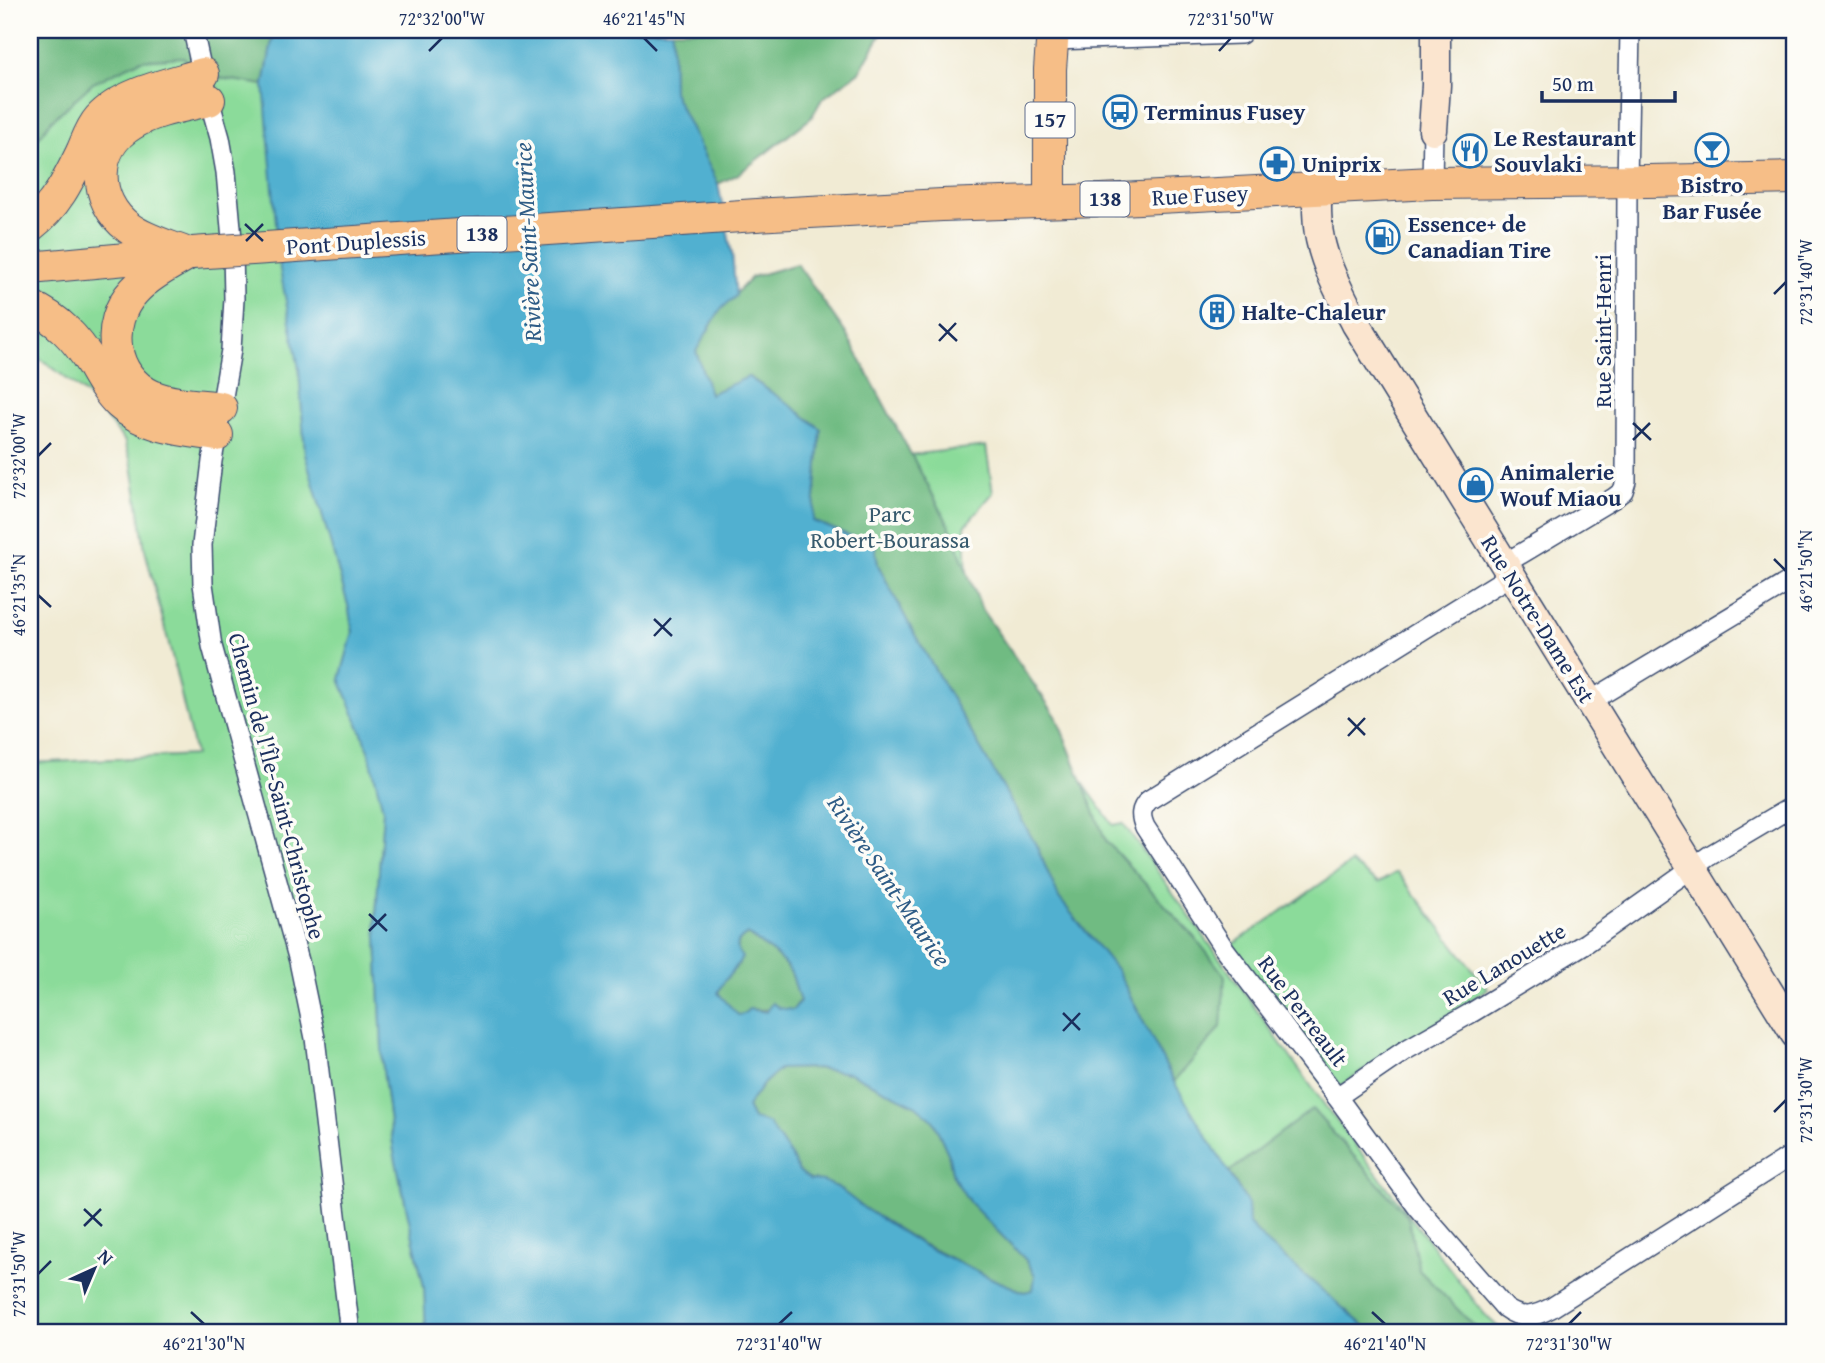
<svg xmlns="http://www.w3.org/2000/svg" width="1825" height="1363" viewBox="0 0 1825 1363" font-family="'Gentium Book Plus',serif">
	<rect width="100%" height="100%" fill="#fdfcf7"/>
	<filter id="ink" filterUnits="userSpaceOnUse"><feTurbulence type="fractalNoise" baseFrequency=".0143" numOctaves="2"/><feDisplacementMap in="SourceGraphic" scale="14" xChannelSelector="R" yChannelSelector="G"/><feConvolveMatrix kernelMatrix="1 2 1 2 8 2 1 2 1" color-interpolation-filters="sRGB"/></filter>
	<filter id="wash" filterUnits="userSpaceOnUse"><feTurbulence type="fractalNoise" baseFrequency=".00686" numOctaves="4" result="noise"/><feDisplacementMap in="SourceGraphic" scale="28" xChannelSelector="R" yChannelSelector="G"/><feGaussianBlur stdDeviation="1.57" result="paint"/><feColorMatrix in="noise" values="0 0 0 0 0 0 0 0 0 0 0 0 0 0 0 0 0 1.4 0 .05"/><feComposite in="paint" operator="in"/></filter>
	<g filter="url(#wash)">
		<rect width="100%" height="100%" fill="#f1ebd4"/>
		<g fill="#8bdb9a" stroke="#53857c" stroke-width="2">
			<polygon points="30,30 274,30 264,85 299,369 305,454 348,605 353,632 340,679 368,748 383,810 376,916 383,1070 394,1152 424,1287 426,1333 30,1333 30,763 195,755 175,668 145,550 132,465 124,440 87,395 48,364 30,354"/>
			<polygon points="805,431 908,455 986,446 993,493 965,526 968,605 1025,702 1113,825 1123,823 1326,1107 1486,1316 1505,1333 1365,1333 1243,1232 792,515"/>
			<polygon points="1351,863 1378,883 1397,872 1488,989 1330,1093 1231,946"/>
		</g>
		<g fill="#70bb82" stroke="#467570" stroke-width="2">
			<polygon points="30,30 274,30 264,85 200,75 183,57 141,60 93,83 51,121 30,149"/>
			<polygon points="672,30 883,30 883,31 859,72 822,99 811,118 737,175 718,184 673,92"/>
			<polygon points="797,264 847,335 949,525 982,610 1056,716 1106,841 1196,939 1225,976 1221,1027 1174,1082 1118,972 1059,898 1036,845 911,628 878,565 875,546 813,521 821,429 786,402 749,377 710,394 696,351 720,309 752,277"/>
			<path d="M747,934C763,946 781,956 791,973C795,981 796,992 800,1000L793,1010C777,1008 764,1011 749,1009L744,1014L738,1016L718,993L721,983L739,964C737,951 734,942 747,934Z"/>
			<polygon points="816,1068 850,1073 915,1105 933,1120 948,1153 953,1176 970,1203 1026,1260 1035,1275 1034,1290 1024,1292 995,1280 922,1244 864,1208 837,1187 823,1181 810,1180 799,1171 779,1138 753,1119 747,1107 764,1083 780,1069"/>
			<polygon points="1312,1109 1408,1217 1419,1270 1481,1333 1372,1333 1266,1242 1249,1224 1248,1204 1229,1172"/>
		</g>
		<path fill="#51b0d0" stroke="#367097" stroke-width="2" fill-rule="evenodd" d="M274,30H672L673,92L718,184L732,254L736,296L720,310L696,351L710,394L748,377L786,402L821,429L813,521L875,546L878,565L911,628L1036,845L1059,898L1118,972L1174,1082L1248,1204L1249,1224L1266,1242L1372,1333H426L424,1287L394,1152L383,1070L376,916L383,810L368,748L340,679L353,632L348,605L305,454L299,369L280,270L264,85ZM748,934C763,946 781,956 791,973C795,981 796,992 800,1001L793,1010L779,1008L772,1003L766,1012L749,1009L744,1014L738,1015L718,993C723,978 736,971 742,957C733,947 737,940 748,934ZM816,1068L850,1073L915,1105L933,1120L948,1153L953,1176L970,1203L1026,1260L1035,1275L1033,1290L1024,1292L995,1280L922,1245L864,1208L837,1187L823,1181L810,1180L799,1171L791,1156L768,1123L753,1119L747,1107L764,1083L780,1069Z"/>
	</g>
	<g filter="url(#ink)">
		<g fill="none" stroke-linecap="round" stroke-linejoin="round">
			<defs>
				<g id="street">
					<polyline points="193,30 205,85 220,138 226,172 233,250 234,299 231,350 212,461 202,545 203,584 212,646 299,961 315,1038 350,1333"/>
					<polyline points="1053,40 1241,34 1241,30"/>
					<polyline points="1432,183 1433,130"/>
					<polyline points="1504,564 1614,498 1623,491 1626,481 1627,181 1630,30"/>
					<path d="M1511,575L1149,800C1140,809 1140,816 1145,827L1223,947L1337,1097L1418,1208L1505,1308C1521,1320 1534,1317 1551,1308L1795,1153"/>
					<polyline points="1589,702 1795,578"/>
					<polyline points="1337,1097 1404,1051 1471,1013 1586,943 1709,856 1795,805"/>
				</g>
				<g id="secondary">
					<polyline points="1433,130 1436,85 1436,30"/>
					<path d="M1317,189C1317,206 1316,222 1320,239C1326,268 1342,297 1356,324L1795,1034"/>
				</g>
				<g id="primary">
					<polyline points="1050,201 1050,69 1053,30"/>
					<polyline points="772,214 942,205 1101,200 1432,183 1648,181 1795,178"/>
					<path d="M30,226C56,206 68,181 82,152C87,141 91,128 99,119C122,93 171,84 203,74"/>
					<path d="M188,254C169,246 145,240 129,228C92,200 92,148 132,124C154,110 184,106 209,100"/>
					<path d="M188,254C169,265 149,275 134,291C104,323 111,377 152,396C173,405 199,405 221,408"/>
					<polyline points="30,268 180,254"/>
					<path d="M30,306C58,319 76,338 92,364C100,378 108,393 120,404C145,427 185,430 217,435"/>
				</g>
			</defs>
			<use href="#street" stroke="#3b4b70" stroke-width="22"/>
			<use href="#secondary" stroke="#3b4b70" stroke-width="31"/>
			<use href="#primary" stroke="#3b4b70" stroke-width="34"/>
			<use href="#street" stroke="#fff" stroke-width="19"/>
			<use href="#secondary" stroke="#fbe5cf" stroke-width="28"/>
			<use href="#primary" stroke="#f6be87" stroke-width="32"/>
			<defs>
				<polyline id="primary-bridge" points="192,253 772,214"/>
			</defs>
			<use href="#primary-bridge" stroke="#3b4b70" stroke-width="34" stroke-linecap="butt"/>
			<use href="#primary-bridge" stroke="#f6be87" stroke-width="32"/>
		</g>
	</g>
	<path fill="none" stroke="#1b2f5e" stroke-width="2.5" d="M644,38L657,51M429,51L442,38M1219,51L1231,38M245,224L263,241M246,241L263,224M1774,294L1786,282M939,324L957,341M939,341L956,323M1633,423L1651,440M1633,440L1650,423M38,456L51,443M1774,559L1786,571M38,595L51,607M654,619L672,636M654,636L671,618M1348,718L1365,735M1348,736L1365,718M369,914L387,931M369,931L386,914M1063,1013L1080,1030M1063,1031L1080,1013M1774,1112L1786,1100M84,1209L102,1226M84,1226L101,1209M38,1274L51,1261M191,1312L204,1324M1372,1312L1385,1324M779,1324L792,1312M1569,1324L1581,1312"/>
	<defs>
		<symbol id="bus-ring" viewBox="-11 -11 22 22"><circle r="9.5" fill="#fdfcf7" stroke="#1f6fb2" stroke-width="1.5"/><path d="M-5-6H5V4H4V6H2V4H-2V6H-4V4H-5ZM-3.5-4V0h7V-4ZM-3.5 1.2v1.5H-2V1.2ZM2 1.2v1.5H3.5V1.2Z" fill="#1f6fb2"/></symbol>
		<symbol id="bar-ring" viewBox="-11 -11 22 22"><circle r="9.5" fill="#fdfcf7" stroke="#1f6fb2" stroke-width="1.5"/><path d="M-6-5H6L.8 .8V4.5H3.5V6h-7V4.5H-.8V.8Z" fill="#1f6fb2"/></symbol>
		<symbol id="restaurant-ring" viewBox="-11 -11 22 22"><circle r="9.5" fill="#fdfcf7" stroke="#1f6fb2" stroke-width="1.5"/><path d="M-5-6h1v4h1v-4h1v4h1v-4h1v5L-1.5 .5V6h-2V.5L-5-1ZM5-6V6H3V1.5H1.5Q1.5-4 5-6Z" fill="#1f6fb2"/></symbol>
		<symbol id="pharmacy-ring" viewBox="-11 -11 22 22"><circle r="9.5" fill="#fdfcf7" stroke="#1f6fb2" stroke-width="1.5"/><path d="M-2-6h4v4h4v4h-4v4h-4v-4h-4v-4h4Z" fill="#1f6fb2"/></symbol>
		<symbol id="fuel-ring" viewBox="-11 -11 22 22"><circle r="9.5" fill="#fdfcf7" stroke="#1f6fb2" stroke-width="1.5"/><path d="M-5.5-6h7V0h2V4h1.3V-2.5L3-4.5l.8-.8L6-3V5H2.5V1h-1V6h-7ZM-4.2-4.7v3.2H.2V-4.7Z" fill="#1f6fb2"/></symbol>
		<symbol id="building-ring" viewBox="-11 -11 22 22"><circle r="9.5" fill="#fdfcf7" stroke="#1f6fb2" stroke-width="1.5"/><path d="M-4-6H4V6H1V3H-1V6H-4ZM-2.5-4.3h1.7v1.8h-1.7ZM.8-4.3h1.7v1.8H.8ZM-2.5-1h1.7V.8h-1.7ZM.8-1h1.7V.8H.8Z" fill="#1f6fb2"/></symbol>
		<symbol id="shop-ring" viewBox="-11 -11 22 22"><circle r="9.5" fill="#fdfcf7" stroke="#1f6fb2" stroke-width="1.5"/><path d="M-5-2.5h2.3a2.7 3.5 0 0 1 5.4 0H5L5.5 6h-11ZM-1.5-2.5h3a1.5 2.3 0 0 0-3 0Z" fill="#1f6fb2"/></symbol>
	</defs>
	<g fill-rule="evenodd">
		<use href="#bus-ring" x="1101" y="93" width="38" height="38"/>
		<use href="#bar-ring" x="1693" y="131" width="38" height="38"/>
		<use href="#restaurant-ring" x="1451" y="132" width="38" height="38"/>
		<use href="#pharmacy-ring" x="1258" y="145" width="38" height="38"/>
		<use href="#fuel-ring" x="1364" y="218" width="38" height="38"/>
		<use href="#building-ring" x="1198" y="293" width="38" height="38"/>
		<use href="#shop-ring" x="1457" y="466" width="38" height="38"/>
	</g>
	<g text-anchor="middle" stroke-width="7" stroke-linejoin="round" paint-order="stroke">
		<g fill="#fdfcf7" stroke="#5f6c8c" stroke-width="2">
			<rect x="1025.5" y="102.5" width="49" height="35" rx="5"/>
			<rect x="1080.5" y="181.5" width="49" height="35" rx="5"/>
			<rect x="457.5" y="216.5" width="49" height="35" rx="5"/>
		</g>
		<g font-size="21" font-weight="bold" fill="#1b2f5e">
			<text x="1050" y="127">157</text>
			<text x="1105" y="206">138</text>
			<text x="482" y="241">138</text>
		</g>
		<g font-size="23" font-weight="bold" fill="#1b2f5e" stroke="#fdfcf7" text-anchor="start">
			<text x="1144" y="120">Terminus Fusey</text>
			<text x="1494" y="146">Le Restaurant<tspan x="1494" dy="26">Souvlaki</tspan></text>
			<text x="1302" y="172">Uniprix</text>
			<text x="1712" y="193" text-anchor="middle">Bistro<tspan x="1712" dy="26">Bar Fusée</tspan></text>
			<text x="1408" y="232">Essence+ de<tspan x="1408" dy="26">Canadian Tire</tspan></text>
			<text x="1242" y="320">Halte-Chaleur</text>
			<text x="1500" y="480">Animalerie<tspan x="1500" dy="26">Wouf Miaou</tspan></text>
		</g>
		<g font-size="23" fill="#1b2f5e" stroke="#fdfcf7">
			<text transform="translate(1200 195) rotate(-3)" y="8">Rue Fusey</text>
			<text transform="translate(356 242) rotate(-4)" y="8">Pont Duplessis</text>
			<text transform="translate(1603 331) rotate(-90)" y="8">Rue Saint-Henri</text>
			<text transform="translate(1538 619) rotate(58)" y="8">Rue Notre-Dame Est</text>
			<text transform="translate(277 786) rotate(75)" y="8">Chemin de l'Île-Saint-Christophe</text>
			<text transform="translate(1504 964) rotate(-31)" y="8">Rue Lanouette</text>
			<text transform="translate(1303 1011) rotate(53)" y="8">Rue Perreault</text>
		</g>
		<g font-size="23" fill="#375a6d" stroke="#fdfcf7">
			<text x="890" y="522">Parc<tspan x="890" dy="26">Robert-Bourassa</tspan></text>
		</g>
		<g font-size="24" font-style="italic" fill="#2e5c86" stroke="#fdfcf7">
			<text transform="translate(528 242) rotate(-93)" y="8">Rivière Saint-Maurice</text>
			<text transform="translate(889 881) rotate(56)" y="8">Rivière Saint-Maurice</text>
		</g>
	</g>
	<rect width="1825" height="1363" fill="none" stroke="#fdfcf7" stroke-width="77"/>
	<g transform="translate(94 1269) rotate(44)" stroke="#fdfcf7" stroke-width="5" paint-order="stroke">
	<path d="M0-5L12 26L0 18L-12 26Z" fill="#1b2f5e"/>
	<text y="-10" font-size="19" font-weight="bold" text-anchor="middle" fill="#1b2f5e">N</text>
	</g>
	<path d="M1542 91v10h133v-10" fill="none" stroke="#1b2f5e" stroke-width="3.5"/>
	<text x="1552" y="91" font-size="21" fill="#1b2f5e" stroke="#fdfcf7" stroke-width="5" paint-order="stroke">50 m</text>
	<rect x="38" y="38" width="1748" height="1286" fill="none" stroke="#1b2f5e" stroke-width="2.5"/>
	<g font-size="18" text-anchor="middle" fill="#1b2f5e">
		<text x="442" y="25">72°32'00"W</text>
		<text x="644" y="25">46°21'45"N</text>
		<text x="1231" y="25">72°31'50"W</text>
		<text transform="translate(1806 282) rotate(-90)" y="6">72°31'40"W</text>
		<text transform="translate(19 456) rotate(-90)" y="6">72°32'00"W</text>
		<text transform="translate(1806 571) rotate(-90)" y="6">46°21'50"N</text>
		<text transform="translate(19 595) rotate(-90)" y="6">46°21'35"N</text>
		<text transform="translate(1806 1100) rotate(-90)" y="6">72°31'30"W</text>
		<text transform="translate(19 1274) rotate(-90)" y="6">72°31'50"W</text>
		<text x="204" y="1350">46°21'30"N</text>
		<text x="779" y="1350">72°31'40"W</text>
		<text x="1385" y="1350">46°21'40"N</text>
		<text x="1569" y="1350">72°31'30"W</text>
	</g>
</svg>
